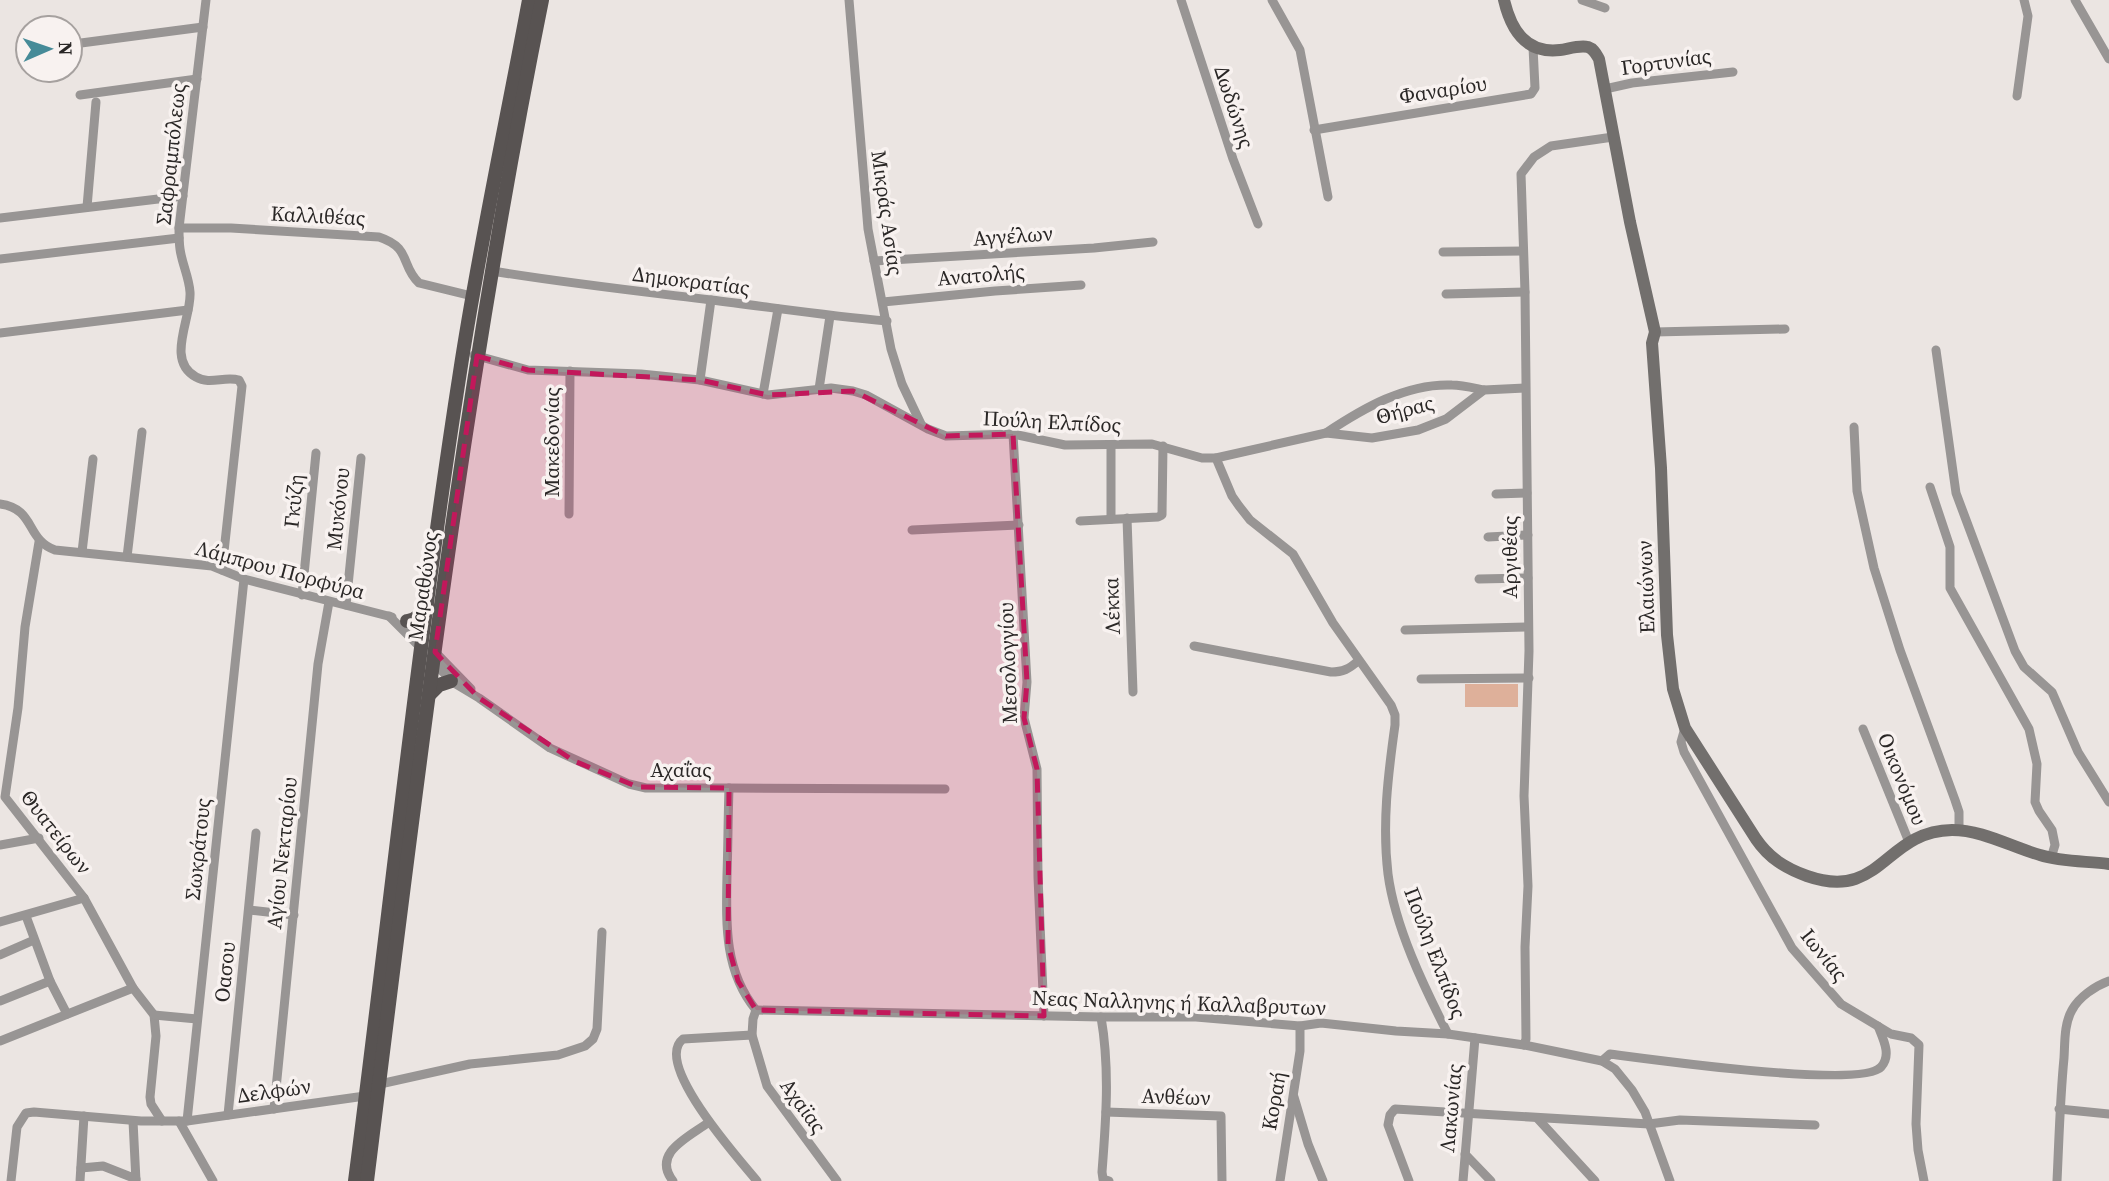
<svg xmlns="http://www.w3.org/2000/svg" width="2109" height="1181" viewBox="0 0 2109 1181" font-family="'Source Serif 4',serif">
	<rect width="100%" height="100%" fill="#ebe5e2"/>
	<rect fill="#deb09a" x="1465" y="684" width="53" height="23"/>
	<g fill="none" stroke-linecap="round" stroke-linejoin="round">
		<g stroke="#989594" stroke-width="9">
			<path d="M206,0L179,228C179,235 179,242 180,249C182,264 189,277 190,292C192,318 165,360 196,377C210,385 224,376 239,380L242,386L222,570"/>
			<polyline points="849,0 868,229 891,349 902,384 921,424"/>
			<polyline points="1181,0 1233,159 1258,224"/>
			<polyline points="1272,0 1300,50 1328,197"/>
			<polyline points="1582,0 1605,8"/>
			<polyline points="2075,0 2109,59"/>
			<polyline points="81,43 203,27"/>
			<polyline points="1605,89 1632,83 1733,72"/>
			<polyline points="80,95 197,79"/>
			<polyline points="2017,96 2028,16 2024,0"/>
			<polyline points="1314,130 1531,94 1535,88 1533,47"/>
			<polyline points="87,207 96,102"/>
			<polyline points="0,218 183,196"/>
			<path d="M179,228H231L379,237C412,248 400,265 419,283L472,296"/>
			<polyline points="1443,252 1523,251"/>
			<polyline points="0,259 179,238"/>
			<polyline points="874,261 1094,248 1153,242"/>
			<path d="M492,271C565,283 637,291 711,300C770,307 828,316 887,321"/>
			<polyline points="1446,294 1525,292"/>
			<polyline points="883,302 995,291 1081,285"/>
			<polyline points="1655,332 1785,329"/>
			<polyline points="0,333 188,310"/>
			<polyline points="1936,350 1956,493 2015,651 2024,667 2052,692 2078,752 2109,802"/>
			<path d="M474,355L528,370L641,374L700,380L768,395L831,388L853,391L866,395L928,429L946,436L1013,434L1065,445L1152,444L1202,458H1216L1232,496L1239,506L1250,520L1293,554L1333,623L1391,705L1395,715V725C1388,775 1382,824 1388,874C1395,927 1424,987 1448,1034"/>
			<polyline points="700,380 711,300"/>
			<polyline points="819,389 830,316"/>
			<polyline points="763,394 778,309"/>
			<polyline points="1854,427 1857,491 1874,568 1900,650 1955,800 1959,812 1959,830"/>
			<path d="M1326,433C1362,409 1406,383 1452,385C1462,385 1474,388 1484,390"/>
			<polyline points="1013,434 1027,682 1024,718 1037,769 1038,877 1044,1016"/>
			<polyline points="1111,445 1111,519"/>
			<polyline points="1216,458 1326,433 1372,438 1418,430 1446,419 1484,390 1525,388"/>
			<polyline points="1930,487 1950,547 1950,588 2029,729 2037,764 2035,802 2039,811 2052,830 2055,845 2051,858"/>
			<polyline points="1496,494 1527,493"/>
			<path d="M0,504C36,509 25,539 55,550L212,566L244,579L392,617"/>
			<polyline points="569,514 570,371"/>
			<polyline points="1127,518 1133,692"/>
			<polyline points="1080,521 1158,517 1162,515 1163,446"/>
			<polyline points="912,530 1019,525"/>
			<polyline points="1488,537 1528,535"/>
			<polyline points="39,542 25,627 18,708 5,797 84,898 133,988 154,1015 156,1036 150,1097 151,1104 162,1121"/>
			<polyline points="82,552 93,459"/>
			<polyline points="127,557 142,432"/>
			<polyline points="1479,579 1528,578"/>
			<polyline points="302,595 316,453"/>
			<polyline points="346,605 361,458"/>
			<polyline points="389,616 423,650"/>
			<polyline points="1405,630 1528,627"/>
			<path d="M1194,646L1331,672C1343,672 1349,669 1358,661"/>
			<polyline points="434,651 471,689"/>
			<path d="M432,661L454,683L479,698L550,748L629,784L646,788H729C728,817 728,846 727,875C726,924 724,971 756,1010L753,1019L752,1035L767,1086L837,1181"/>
			<polyline points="1421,679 1529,678"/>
			<polyline points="1685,728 1681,742 1684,752 1792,948 1841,1004 1891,1034 1911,1038 1919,1045 1916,1124 1918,1150 1924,1181"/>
			<polyline points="1863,729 1909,842"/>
			<polyline points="729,788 945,789"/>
			<polyline points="0,845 39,838"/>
			<polyline points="249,910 294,915"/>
			<polyline points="26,916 50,981 67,1014"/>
			<polyline points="0,922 84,898"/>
			<polyline points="0,955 34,940"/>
			<polyline points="0,1001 50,981"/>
			<polyline points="756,1010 1101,1017 1196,1017 1300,1026 1321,1023 1396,1031 1448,1034 1524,1045 1602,1061 1615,1069 1632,1090 1645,1112 1670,1181"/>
			<polyline points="154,1015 197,1019"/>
			<path d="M1101,1017C1110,1069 1106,1120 1102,1172L1103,1179L1109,1181"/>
			<path d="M752,1035L683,1039C652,1063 740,1160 757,1181"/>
			<polyline points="0,1041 133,988"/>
			<polyline points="1524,1045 1526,1039 1525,947 1528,886 1524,796 1529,651 1525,292 1521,174 1534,157 1551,146 1613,137"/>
			<path d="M1602,1061L1610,1054C1649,1059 1862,1089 1881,1067C1892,1055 1883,1039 1878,1026"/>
			<polyline points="380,1084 470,1064 558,1055 585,1046 593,1039 597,1029 602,932"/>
			<polyline points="1294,1097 1308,1144 1323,1181"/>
			<polyline points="274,1109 318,664 329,602"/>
			<polyline points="2059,1109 2109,1114"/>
			<polyline points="1106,1112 1221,1116 1222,1181"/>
			<polyline points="228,1115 256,833"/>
			<polyline points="1538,1119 1595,1181"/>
			<polyline points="133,1121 136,1181"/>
			<polyline points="179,1121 213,1181"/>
			<polyline points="187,1121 244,579"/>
			<polyline points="1465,1154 1491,1181"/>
			<polyline points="81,1168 103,1166 136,1179"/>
			<polyline points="11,1181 17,1127 26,1113 34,1112 141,1121 187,1121 365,1096"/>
			<polyline points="80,1181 84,1116"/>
			<path d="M673,1181C651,1153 689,1137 709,1122"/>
			<polyline points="1280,1181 1300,1051 1300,1026"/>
			<polyline points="1409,1181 1388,1125 1390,1115 1395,1109 1649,1124 1680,1120 1815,1125"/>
			<polyline points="1463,1181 1475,1038"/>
			<path d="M2057,1181C2059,1140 2060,1099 2064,1058C2065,1042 2064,1024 2072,1010C2079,997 2095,986 2109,981"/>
		</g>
		<path stroke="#726f6d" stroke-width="12" d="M1504,0C1511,30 1526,54 1560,50C1568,49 1579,45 1588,47C1594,49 1596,54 1599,59L1630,222L1655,332L1652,343L1661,468L1667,635L1673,689L1685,728L1756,839C1769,858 1785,868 1807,876C1882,902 1884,831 1952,830C1983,830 2011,847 2040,855C2062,862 2086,861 2109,864"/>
		<g stroke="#585352" stroke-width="14">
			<path d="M407,621C416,621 422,613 427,605"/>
			<polyline points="430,694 439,685 451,681"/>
			<path d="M355,1181C390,911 418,641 460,372C479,247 506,124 529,0"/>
			<path d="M367,1181C416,786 463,390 542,0"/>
		</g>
	</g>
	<path fill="#c2185b" fill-opacity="0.2" stroke="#c2185b" stroke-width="5" stroke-dasharray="14 9" stroke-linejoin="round" d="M477,356L528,370L700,380L768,395L853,391L946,436L1013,434L1027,682L1024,718L1037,769L1044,1016L756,1010L738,981L728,945L729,788L638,787L574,761L479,698L445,663L435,652Z"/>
	<g text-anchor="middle" stroke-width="7" stroke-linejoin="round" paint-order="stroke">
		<g font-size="21" fill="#2a2726" stroke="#f8f2f0">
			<text transform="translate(1666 62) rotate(-8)" y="7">Γορτυνίας</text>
			<text transform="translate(1443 90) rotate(-9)" y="7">Φαναρίου</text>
			<text transform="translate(1234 107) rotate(72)" y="7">Δωδώνης</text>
			<text transform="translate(171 154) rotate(-84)" y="7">Σαφραμπόλεως</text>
			<text transform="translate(887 213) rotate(82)" y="7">Μικράς Ασίας</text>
			<text transform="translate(318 216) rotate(3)" y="7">Καλλιθέας</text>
			<text transform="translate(1013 236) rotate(-4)" y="7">Αγγέλων</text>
			<text transform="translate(981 275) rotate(-5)" y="7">Ανατολής</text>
			<text transform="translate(691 281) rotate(7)" y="7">Δημοκρατίας</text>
			<text transform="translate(1405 410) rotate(-15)" y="7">Θήρας</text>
			<text transform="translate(1052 422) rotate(3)" y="7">Πούλη Ελπίδος</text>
			<text transform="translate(552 442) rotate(-90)" y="7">Μακεδονίας</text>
			<text transform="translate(294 501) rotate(-84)" y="7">Γκύζη</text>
			<text transform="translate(338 509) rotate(-84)" y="7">Μυκόνου</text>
			<text transform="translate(1510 557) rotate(-90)" y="7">Αργιθέας</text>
			<text transform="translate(280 570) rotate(15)" y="7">Λάμπρου Πορφύρα</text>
			<text transform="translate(423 586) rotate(-82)" y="7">Μαραθώνος</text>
			<text transform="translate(1646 587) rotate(-92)" y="7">Ελαιώνων</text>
			<text transform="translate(1112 606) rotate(-92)" y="7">Λέκκα</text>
			<text transform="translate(1008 663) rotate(-92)" y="7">Μεσολογγίου</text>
			<text x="681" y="777">Αχαΐας</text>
			<text transform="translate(1902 779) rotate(68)" y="7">Οικονόμου</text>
			<text transform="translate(56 832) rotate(52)" y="7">Θυατείρων</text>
			<text transform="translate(198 849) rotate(-84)" y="7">Σωκράτους</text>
			<text transform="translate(282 853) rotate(-84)" y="7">Αγίου Νεκταρίου</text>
			<text transform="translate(1435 953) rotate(69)" y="7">Πούλη Ελπίδος</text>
			<text transform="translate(1824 955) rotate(51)" y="7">Ιωνίας</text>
			<text transform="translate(225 972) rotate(-84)" y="7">Οασου</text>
			<text transform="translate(1179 1003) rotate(2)" y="7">Νεας Nαλληνης ή Καλλαβρυτων</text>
			<text transform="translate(274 1091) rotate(-8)" y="7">Δελφών</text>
			<text transform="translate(1176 1097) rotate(2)" y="7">Ανθέων</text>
			<text transform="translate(1274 1101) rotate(-80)" y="7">Κοραή</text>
			<text transform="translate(803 1106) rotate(54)" y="7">Αχαϊας</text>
			<text transform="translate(1451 1108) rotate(-85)" y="7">Λακωνίας</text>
		</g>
	</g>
	<g transform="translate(49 49) rotate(88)"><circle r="33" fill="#f8f2f0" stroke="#a6a19f" stroke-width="2"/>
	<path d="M0-5L12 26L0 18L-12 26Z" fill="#468b98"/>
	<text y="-10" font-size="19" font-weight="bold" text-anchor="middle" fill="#2a2726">N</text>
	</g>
</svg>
